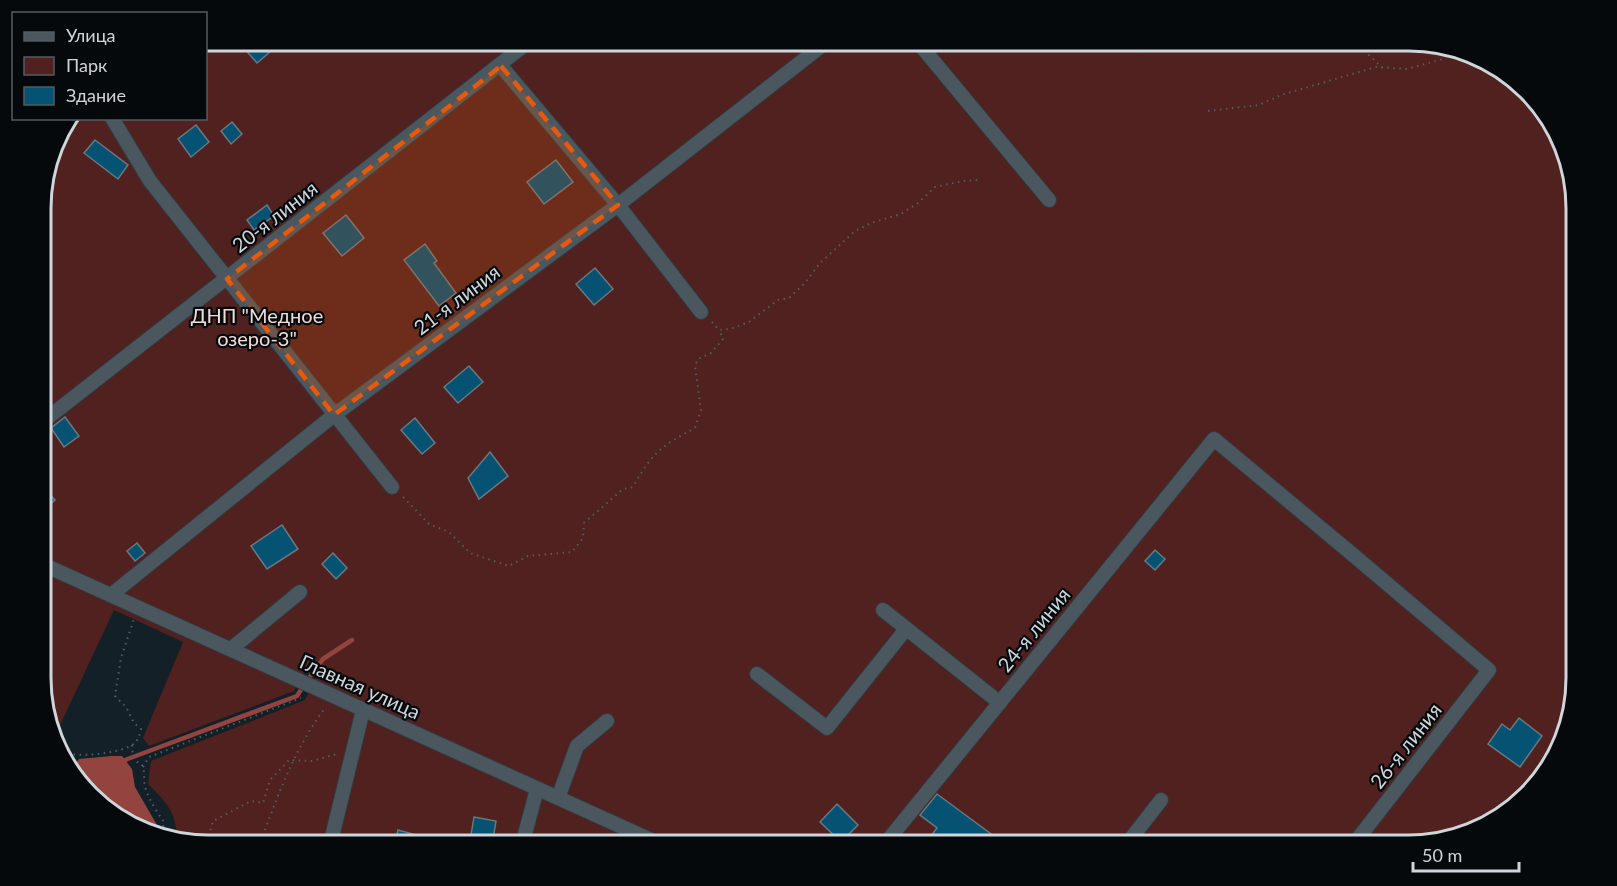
<svg xmlns="http://www.w3.org/2000/svg" width="1617" height="886" viewBox="0 0 1617 886" font-family="Lato,sans-serif">
	<rect width="100%" height="100%" fill="#142027"/>
	<path fill="#50211e" d="M206,41H1409L1484,58L1548,115L1575,186L1576,679L1559,752L1502,817L1420,845H208L177,838C176,811 166,802 148,784L151,761L305,700L316,677L304,672L294,691L149,746L143,738L183,642L114,610L55,736L42,700L41,197L58,134L70,119L206,118Z"/>
	<polygon fill="#93443f" points="111,756 122,756 132,769 135,787 157,825 149,832 133,828 69,771 79,759"/>
	<g fill="none" stroke-linecap="round" stroke-linejoin="round">
		<g stroke="#93443f" stroke-width="4.5">
			<polyline points="309,678 323,659 352,640"/>
			<polyline points="122,765 125,760 141,754 297,696 302,688"/>
		</g>
	</g>
	<g fill="#065273" stroke="#6a7880" stroke-width="1.5">
		<polygon points="237,40 284,40 257,63"/>
		<polygon points="232,122 242,134 231,144 221,131"/>
		<polygon points="196,125 209,142 191,157 178,139"/>
		<polygon points="95,140 128,165 118,179 84,153"/>
		<polygon points="556,160 573,182 544,204 527,182"/>
		<polygon points="267,205 274,216 254,230 247,220"/>
		<polygon points="346,215 364,238 342,256 323,233"/>
		<polygon points="425,244 437,261 434,263 456,293 439,306 404,260"/>
		<polygon points="595,268 613,289 594,305 576,284"/>
		<polygon points="469,366 483,382 458,403 444,387"/>
		<polygon points="65,417 79,436 64,447 51,428"/>
		<polygon points="415,418 435,443 422,454 401,430"/>
		<polygon points="490,452 508,476 479,499 468,478"/>
		<polygon points="42,486 55,500 42,512"/>
		<polygon points="282,525 298,549 267,569 251,546"/>
		<polygon points="137,543 145,553 135,561 127,551"/>
		<polygon points="1155,550 1165,559 1155,570 1145,561"/>
		<polygon points="333,553 347,568 336,579 322,564"/>
		<polygon points="1519,718 1542,736 1520,767 1488,744 1502,724 1510,730"/>
		<polygon points="937,794 1006,845 924,845 937,828 920,815"/>
		<polygon points="837,804 858,825 841,842 820,822"/>
		<polygon points="474,817 496,821 493,839 471,835"/>
		<polygon points="398,830 420,836 418,845 395,843"/>
	</g>
	<g fill="none" stroke-linecap="round" stroke-linejoin="round">
		<defs>
			<g id="street">
				<polyline points="916,40 1049,200"/>
				<polyline points="1141,45 1147,40"/>
				<polyline points="501,66 618,205 701,312"/>
				<polyline points="112,118 150,181 392,487"/>
				<polyline points="41,423 531,40"/>
				<polyline points="42,564 662,845"/>
				<polyline points="111,595 334,415 618,205 829,40"/>
				<polyline points="883,610 1000,703"/>
				<polyline points="231,649 300,592"/>
				<polyline points="757,674 827,728 906,629"/>
				<polyline points="558,798 577,746 607,721"/>
				<polyline points="330,845 363,710"/>
				<polyline points="522,845 537,789"/>
				<polyline points="884,845 1214,439 1352,554 1489,670 1353,845"/>
				<polyline points="1126,845 1161,800"/>
			</g>
		</defs>
		<use href="#street" stroke="#333a40" stroke-width="16"/>
		<g stroke="#525d63" stroke-width="2" stroke-dasharray="1.5 4.5" stroke-linecap="butt">
			<polyline points="1358,40 1367,53 1382,68"/>
			<polyline points="1473,55 1480,66"/>
			<polyline points="1208,111 1259,105 1281,95 1376,67 1407,69 1443,59 1452,51"/>
			<polyline points="712,322 719,330 730,329 749,322 778,300 789,298 805,283 820,263 855,231 871,223 901,214 918,203 935,187 963,181 978,180"/>
			<path d="M403,497L429,524L449,532L470,553L509,566L528,556L572,552L583,538L584,523L623,489L633,487C652,453 661,446 695,428L701,410L695,366L698,359L711,353L723,339L719,330"/>
			<path d="M132,745V751L137,762L141,763C146,771 143,779 145,787C149,800 157,812 164,822L162,835"/>
			<path d="M62,752C77,758 117,754 132,745C138,742 139,736 141,729L134,723L126,707L115,696L121,658L134,619"/>
			<polyline points="143,767 149,757 301,698"/>
			<path d="M265,830C281,787 297,745 325,708"/>
			<polyline points="170,837 183,834 208,839 213,821 251,801 263,803 270,780 289,760 312,761 337,754"/>
		</g>
		<use href="#street" stroke="#4a575f" stroke-width="14"/>
	</g>
	<path fill="#e8590c" fill-opacity="0.2" stroke="#e8590c" stroke-width="4.5" stroke-dasharray="12 8" stroke-linejoin="round" d="M501,66L618,205L334,415L227,279Z"/>
	<g text-anchor="middle" stroke-width="4.5" stroke-linejoin="round" paint-order="stroke">
		<g font-size="20" fill="#ced6db" stroke="#05090c">
			<text transform="translate(275 217) rotate(-38)" y="7">20-я линия</text>
			<text transform="translate(457 300) rotate(-37)" y="7">21-я линия</text>
			<text transform="translate(1034 630) rotate(-51)" y="7">24-я линия</text>
			<text transform="translate(360 687) rotate(24)" y="7">Главная улица</text>
			<text transform="translate(1406 746) rotate(-52)" y="7">26-я линия</text>
		</g>
		<g font-size="20" fill="#f2dad7" stroke="#05090c">
			<text x="257" y="323">ДНП "Медное<tspan x="257" dy="23">озеро-3"</tspan></text>
		</g>
	</g>
	<path d="M0 0H1617V886H0ZM208 51H1409A157 157 0 0 1 1566 208V678A157 157 0 0 1 1409 835H208A157 157 0 0 1 51 678V208A157 157 0 0 1 208 51Z" fill="#05090c" fill-rule="evenodd"/>
	<path fill="none" stroke="#ced6db" stroke-width="3" d="M208 51H1409A157 157 0 0 1 1566 208V678A157 157 0 0 1 1409 835H208A157 157 0 0 1 51 678V208A157 157 0 0 1 208 51Z"/>
	<rect x="12" y="12" width="195" height="108" fill="#05090c" stroke="#555b5f" stroke-width="1.5"/>
	<rect x="24" y="32" width="30" height="9" fill="#4a575f" stroke="#555b5f" stroke-width="1.5"/>
	<text x="66" y="42" font-size="18" fill="#ced6db">Улица</text>
	<rect x="24" y="57" width="30" height="18" fill="#50211e" stroke="#555b5f" stroke-width="1.5"/>
	<text x="66" y="72" font-size="18" fill="#ced6db">Парк</text>
	<rect x="24" y="87" width="30" height="18" fill="#065273" stroke="#555b5f" stroke-width="1.5"/>
	<text x="66" y="102" font-size="18" fill="#ced6db">Здание</text>
	<path d="M1413 862v9h106v-9" fill="none" stroke="#ced6db" stroke-width="3"/>
	<text x="1422" y="862" font-size="18" fill="#ced6db" stroke="#05090c" stroke-width="4.5" paint-order="stroke">50 m</text>
</svg>
